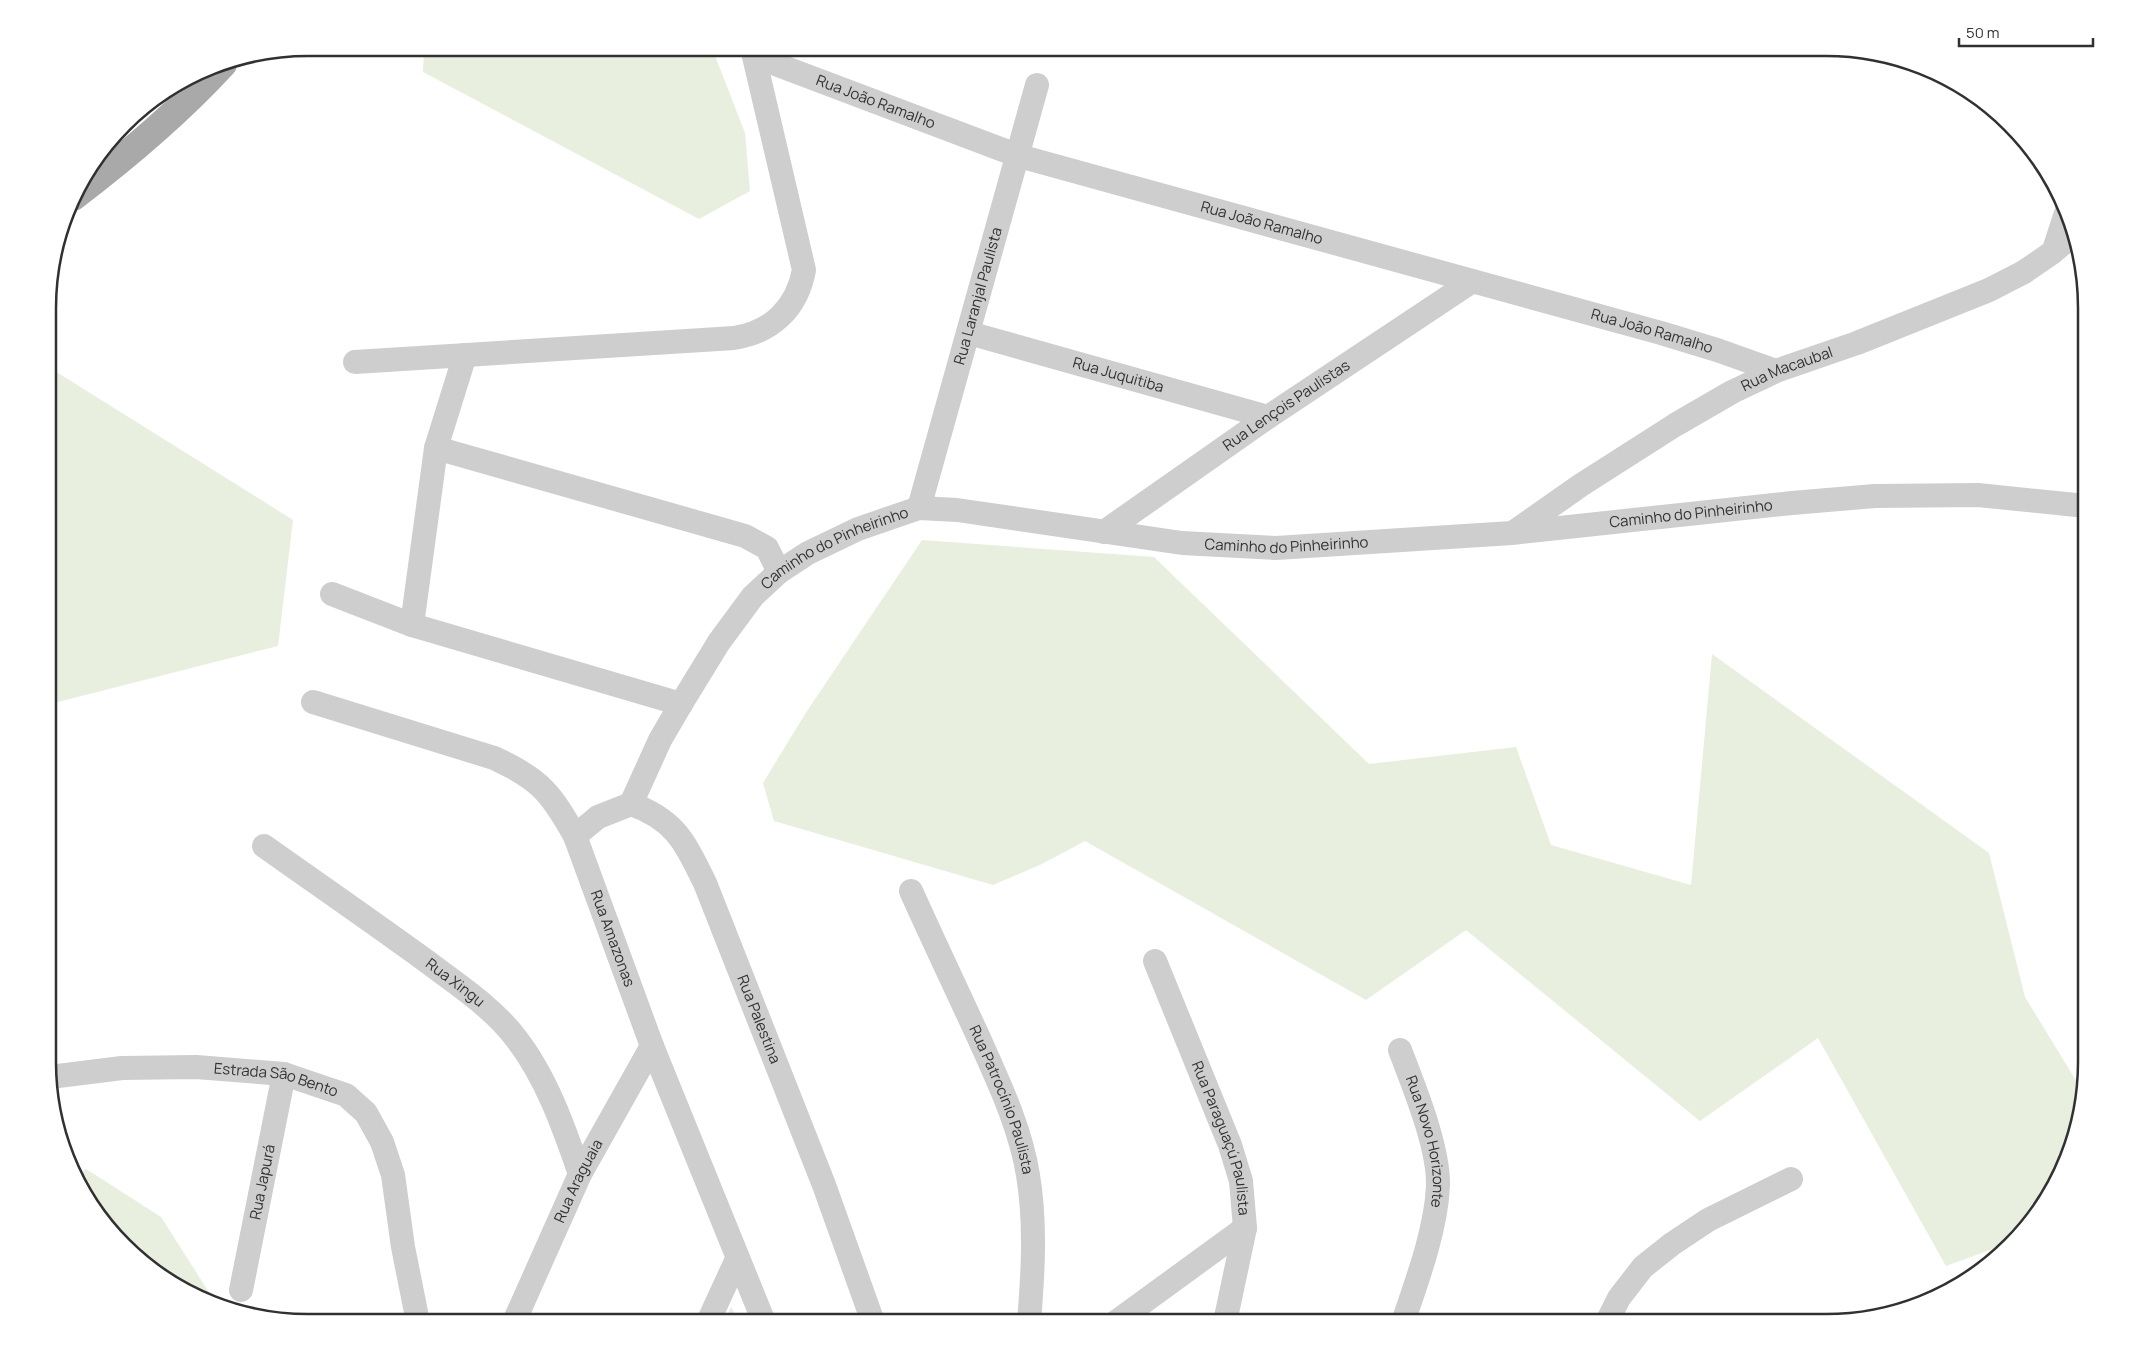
<svg xmlns="http://www.w3.org/2000/svg" width="2134" height="1370" viewBox="0 0 2134 1370" font-family="Manrope,sans-serif">
	<rect width="100%" height="100%" fill="#fff"/>
	<g fill="#e8efde">
		<polygon points="424,48 712,48 745,133 750,191 699,219 423,72"/>
		<polygon points="50,368 293,520 278,646 50,704"/>
		<polygon points="922,540 1154,557 1369,764 1516,747 1551,845 1691,885 1712,654 1989,853 2025,997 2083,1092 2073,1146 2042,1207 2012,1242 1946,1266 1818,1038 1700,1121 1466,930 1366,1000 1085,841 1042,864 993,885 774,821 763,783 807,711"/>
		<path d="M86,1169L161,1217L217,1305C200,1297 179,1289 163,1278C131,1256 90,1214 77,1177Z"/>
		<polygon points="731,1307 737,1317 734,1322 724,1322"/>
	</g>
	<g fill="none" stroke-linecap="round" stroke-linejoin="round">
		<g stroke="#cecece" stroke-width="24">
			<path id="s1" d="M754,56L1019,156L1661,333L1717,350L1776,371"/>
			<polyline points="2054,250 2066,213"/>
			<path id="s2" d="M969,333L1268,417"/>
			<path d="M355,362L734,338C772,332 797,308 804,270L752,48"/>
			<polyline points="436,448 745,536 767,548 779,572"/>
			<path id="s3" d="M919,508L1037,85"/>
			<path id="s4" d="M1104,532L1268,417L1471,282"/>
			<path id="s5" d="M1514,532L1581,485L1675,425L1732,392L1776,371L1857,343L1989,290L2024,272L2053,252L2075,233"/>
			<polyline points="332,594 412,625 681,704"/>
			<polyline points="412,625 436,448 465,355"/>
			<path id="s6" d="M313,702L494,758C540,779 551,793 575,836L652,1046L764,1322"/>
			<path id="s7" d="M631,804L660,740L681,704L719,642L753,596L779,572L808,553L858,529L919,508L957,510L1182,543L1276,548L1512,533L1792,503L1875,496L1978,495L2086,506"/>
			<path id="s8" d="M575,836L598,817L631,804C676,820 685,843 705,883L824,1185L873,1322"/>
			<path id="s9" d="M264,846C319,885 374,923 429,963C459,986 492,1007 515,1037C546,1076 564,1128 580,1174"/>
			<path id="s10" d="M911,891C933,940 956,988 978,1036C998,1081 1020,1126 1028,1175C1036,1224 1033,1273 1029,1322"/>
			<path id="s11" d="M1155,961L1230,1145L1241,1181L1245,1228L1225,1322"/>
			<path id="s12" d="M1400,1050C1414,1087 1439,1147 1438,1186C1436,1230 1417,1281 1403,1322"/>
			<path id="s13" d="M50,1077L122,1068L196,1067L284,1074L346,1095L366,1113L382,1142L393,1175L403,1247L418,1322"/>
			<path id="s14" d="M241,1290L284,1074"/>
			<path id="s15" d="M514,1322L580,1174L652,1046"/>
			<polyline points="708,1322 737,1259"/>
			<polyline points="1116,1322 1245,1228"/>
			<polyline points="1607,1322 1619,1298 1643,1267 1672,1244 1708,1220 1791,1179"/>
		</g>
		<path stroke="#a9a9a9" stroke-width="28" d="M73,197C127,156 177,114 223,64"/>
	</g>
	<g text-anchor="middle" stroke-width="5" stroke-linejoin="round" paint-order="stroke">
		<g font-size="15" fill="#313131" stroke="#fff">
			<text dy="5" stroke="none"><textPath href="#s1" startOffset="130">Rua João Ramalho</textPath></text>
			<text dy="5" stroke="none"><textPath href="#s1" startOffset="535">Rua João Ramalho</textPath></text>
			<text dy="5" stroke="none"><textPath href="#s3" startOffset="220">Rua Laranjal Paulista</textPath></text>
			<text dy="5" stroke="none"><textPath href="#s1" startOffset="940">Rua João Ramalho</textPath></text>
			<text dy="5" stroke="none"><textPath href="#s5" startOffset="319">Rua Macaubal</textPath></text>
			<text dy="5" stroke="none"><textPath href="#s2" startOffset="155">Rua Juquitiba</textPath></text>
			<text dy="5" stroke="none"><textPath href="#s4" startOffset="222">Rua Lençois Paulistas</textPath></text>
			<text dy="5" stroke="none"><textPath href="#s7" startOffset="1208">Caminho do Pinheirinho</textPath></text>
			<text dy="5" stroke="none"><textPath href="#s7" startOffset="802">Caminho do Pinheirinho</textPath></text>
			<text dy="5" stroke="none"><textPath href="#s7" startOffset="338">Caminho do Pinheirinho</textPath></text>
			<text dy="5" stroke="none"><textPath href="#s6" startOffset="414">Rua Amazonas</textPath></text>
			<text dy="5" stroke="none"><textPath href="#s9" startOffset="235">Rua Xingu</textPath></text>
			<text dy="5" stroke="none"><textPath href="#s8" startOffset="324">Rua Palestina</textPath></text>
			<text dy="5" stroke="none"><textPath href="#s13" startOffset="228">Estrada São Bento</textPath></text>
			<text dy="5" stroke="none"><textPath href="#s10" startOffset="228">Rua Patrocínio Paulista</textPath></text>
			<text dy="5" stroke="none"><textPath href="#s11" startOffset="190">Rua Paraguaçú Paulista</textPath></text>
			<text dy="5" stroke="none"><textPath href="#s12" startOffset="96">Rua Novo Horizonte</textPath></text>
			<text dy="5" stroke="none"><textPath href="#s14" startOffset="110">Rua Japurá</textPath></text>
			<text dy="5" stroke="none"><textPath href="#s15" startOffset="155">Rua Araguaia</textPath></text>
		</g>
	</g>
	<path d="M0 0H2134V1370H0ZM308 56H1826A252 252 0 0 1 2078 308V1062A252 252 0 0 1 1826 1314H308A252 252 0 0 1 56 1062V308A252 252 0 0 1 308 56Z" fill="#fff" fill-rule="evenodd"/>
	<path fill="none" stroke="#313131" stroke-width="2.5" d="M308 56H1826A252 252 0 0 1 2078 308V1062A252 252 0 0 1 1826 1314H308A252 252 0 0 1 56 1062V308A252 252 0 0 1 308 56Z"/>
	<path d="M1959 38v8h134v-8" fill="none" stroke="#313131" stroke-width="2.5"/>
	<text x="1966" y="38" font-size="15" fill="#313131" stroke="#ffffff" stroke-width="4" paint-order="stroke">50 m</text>
</svg>
